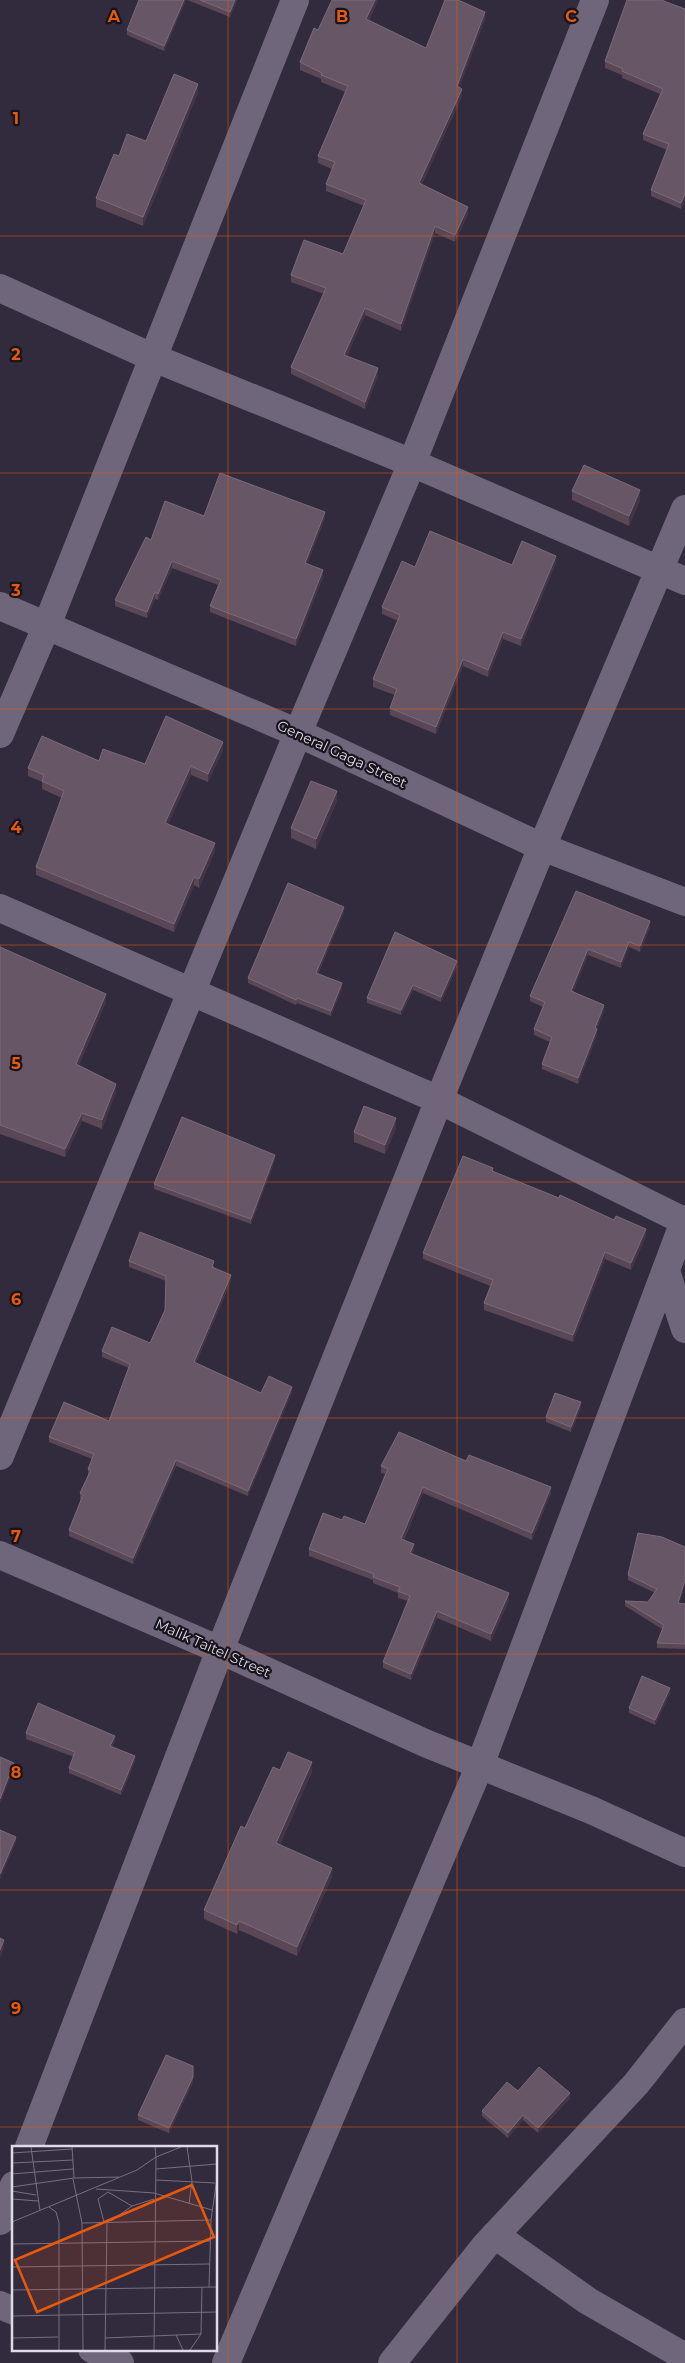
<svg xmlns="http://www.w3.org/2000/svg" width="685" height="2363" viewBox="0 0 685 2363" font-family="Montserrat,sans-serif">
	<rect width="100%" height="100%" fill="#322a3d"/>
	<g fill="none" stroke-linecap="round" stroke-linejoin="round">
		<g stroke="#70667c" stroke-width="28">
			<polyline points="0,288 154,358 412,463 685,581"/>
			<polyline points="0,734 47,625 295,0"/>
			<polyline points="0,908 439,1100 684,1221"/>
			<polyline points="666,1271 685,1329"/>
			<polyline points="0,1456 298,733 412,463 595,0"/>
			<polyline points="29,2147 220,1650 439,1100 542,847 685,509"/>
			<polyline points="0,2221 14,2185"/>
			<polyline points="495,2235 588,2301 685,2357"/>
			<polyline points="0,2305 14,2311"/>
			<polyline points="92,2349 120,2363"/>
			<polyline points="226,2363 480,1765 685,1219"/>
			<polyline points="392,2363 485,2246 636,2084 685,2022"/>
		</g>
		<g stroke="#70667c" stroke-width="28">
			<polyline points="0,606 298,733 542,847 685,902"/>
			<polyline points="0,1555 220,1650 425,1743 591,1810 685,1853"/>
		</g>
	</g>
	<g fill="#594756">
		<polygon points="139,0 186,0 164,51 127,35 127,30"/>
		<polygon points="187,0 237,0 230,17"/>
		<polygon points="378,0 369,21 426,48 485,19 459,87 462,96 422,184 468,214 455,242 435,233 401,331 365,315 347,356 378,376 365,409 291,374 291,367 324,294 291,282 291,275 343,254 364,206 326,191 326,184 332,169 318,163 318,156 345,92 321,82 321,79 300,70 300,62 318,30"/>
		<polygon points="685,9 685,200 681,209 651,196 651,190 667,150 643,140 643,134 660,94 622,78 622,75 605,68 605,61"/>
		<polygon points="198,92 143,226 96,207 96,198 119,156 146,141"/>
		<polygon points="572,491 640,500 629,526 572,500"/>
		<polygon points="204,516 325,518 307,564 323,577 296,646 210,612 210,606 218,585 172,568 158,600 155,599 147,618 115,606 115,600 151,540"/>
		<polygon points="556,563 521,646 503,639 488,677 463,666 436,734 390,715 390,708 395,695 373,687 373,679 398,621 382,614 382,607 415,567"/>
		<polygon points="223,750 208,782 191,775 168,824 215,851 199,888 194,885 174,932 36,875 36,867 62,798 42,789 42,782 28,776 28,768 99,761 145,764"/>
		<polygon points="337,801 316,849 291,838 291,828"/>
		<polygon points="576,891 650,927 640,952 629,947 621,968 588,955 573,992 604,1011 597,1029 597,1035 578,1084 542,1069 542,1064 550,1042 534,1035 534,1029 543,1007 530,1001 530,996"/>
		<polygon points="344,912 318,974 342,988 331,1016 297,1003 296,1005 248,983 248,978"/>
		<polygon points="0,943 1,947 106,1002 79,1065 116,1092 102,1129 82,1121 65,1157 0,1134"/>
		<polygon points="457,966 441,1002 413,990 401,1015 367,1003 367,998"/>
		<polygon points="396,1128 385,1154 354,1142 354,1132"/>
		<polygon points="275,1160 251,1224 154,1189 154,1184"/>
		<polygon points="493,1172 646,1236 631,1270 605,1259 573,1342 484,1310 484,1303 490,1286 423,1259 423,1253"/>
		<polygon points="129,1261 214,1266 214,1268 231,1281 196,1363 261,1393 292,1392 248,1496 176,1466 133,1564 69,1536 69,1530 81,1499 80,1499 80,1493 88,1475 88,1469 92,1459 49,1442 49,1437 109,1421 129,1368 102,1357 102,1351 150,1343 165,1310 166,1281 129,1267"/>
		<polygon points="581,1407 571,1432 546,1422 546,1417"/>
		<polygon points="466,1461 551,1493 532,1540 423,1493 404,1540 414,1550 412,1554 509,1600 491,1641 437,1618 411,1680 383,1668 383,1662 408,1601 398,1598 398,1593 373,1583 373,1580 309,1556 309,1549 342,1520 365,1524 385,1474 381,1473 381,1466"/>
		<polygon points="638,1533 679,1603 685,1604 685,1649 657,1648 657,1643 662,1629 625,1606 625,1601 648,1602 655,1593 628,1580 628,1575"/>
		<polygon points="670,1693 655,1725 629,1713 629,1708"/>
		<polygon points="26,1733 115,1741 112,1746 135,1761 121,1795 69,1773 69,1768 74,1757 26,1739"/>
		<polygon points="280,1770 312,1772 280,1844 332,1877 297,1956 239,1930 237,1934 204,1919 204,1910 245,1828"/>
		<polygon points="193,2082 169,2133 138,2120 138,2115"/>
		<polygon points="518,2091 570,2098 538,2133 523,2120 508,2138 482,2116 482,2111"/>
	</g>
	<g fill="#433545">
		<polygon points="184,0 186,0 164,51 164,46"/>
		<polygon points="235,0 237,0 230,17 230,12"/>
		<polygon points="375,0 378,0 366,27 366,19"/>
		<polygon points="485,12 485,19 457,94 457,86"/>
		<polygon points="198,84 198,92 143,226 143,217"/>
		<polygon points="462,89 462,96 419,190 419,183"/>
		<polygon points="685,194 685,200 681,209 681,203"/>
		<polygon points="468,207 468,214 455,242 455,235"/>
		<polygon points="435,226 435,233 401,331 401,324"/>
		<polygon points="365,308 365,315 344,362 344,355"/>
		<polygon points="378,368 378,376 365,409 365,402"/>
		<polygon points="640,490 640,500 629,526 629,516"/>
		<polygon points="325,512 325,518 305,569 305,563"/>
		<polygon points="556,556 556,563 521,646 521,639"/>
		<polygon points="172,561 172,568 158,600 158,594"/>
		<polygon points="323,570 323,577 296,646 296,639"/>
		<polygon points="155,592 155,599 147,618 147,612"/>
		<polygon points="503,632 503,639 488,677 488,670"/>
		<polygon points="463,659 463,666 436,734 436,727"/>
		<polygon points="223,742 223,750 208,782 208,774"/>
		<polygon points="191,766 191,775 165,831 165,823"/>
		<polygon points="337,791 337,801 316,849 316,839"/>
		<polygon points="215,843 215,851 199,888 199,879"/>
		<polygon points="194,877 194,885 174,932 174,924"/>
		<polygon points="344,907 344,912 316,978 316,973"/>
		<polygon points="650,921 650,927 640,952 640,946"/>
		<polygon points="629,942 629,947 621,968 621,962"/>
		<polygon points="588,949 588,955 571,997 571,991"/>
		<polygon points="457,961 457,966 441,1002 441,997"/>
		<polygon points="342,983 342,988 331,1016 331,1011"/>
		<polygon points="413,985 413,990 401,1015 401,1010"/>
		<polygon points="106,994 106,1002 76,1072 76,1064"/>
		<polygon points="604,1005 604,1011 595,1034 595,1028"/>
		<polygon points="597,1029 597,1035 578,1084 578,1078"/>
		<polygon points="116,1084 116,1092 102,1129 102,1120"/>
		<polygon points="82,1113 82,1121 65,1157 65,1149"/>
		<polygon points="396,1118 396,1128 385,1154 385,1145"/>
		<polygon points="275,1155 275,1160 251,1224 251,1219"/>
		<polygon points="646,1229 646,1236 631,1270 631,1263"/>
		<polygon points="605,1252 605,1259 573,1342 573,1335"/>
		<polygon points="231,1275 231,1281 194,1367 194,1362"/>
		<polygon points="292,1387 292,1392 248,1496 248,1491"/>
		<polygon points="581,1402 581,1407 571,1432 571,1427"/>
		<polygon points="176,1460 176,1466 133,1564 133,1558"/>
		<polygon points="423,1487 423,1493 401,1545 401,1539"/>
		<polygon points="551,1487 551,1493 532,1540 532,1533"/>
		<polygon points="414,1544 414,1550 410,1560 410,1553"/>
		<polygon points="685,1580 685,1585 678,1608 678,1603"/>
		<polygon points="509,1593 509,1600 491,1641 491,1634"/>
		<polygon points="437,1611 437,1618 411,1680 411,1674"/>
		<polygon points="670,1688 670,1693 655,1725 655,1720"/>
		<polygon points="115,1736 115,1741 110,1751 110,1746"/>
		<polygon points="135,1756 135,1761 121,1795 121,1790"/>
		<polygon points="312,1762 312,1772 276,1852 276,1843"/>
		<polygon points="14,1763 14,1768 0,1804 0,1799"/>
		<polygon points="16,1837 16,1842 0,1880 0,1874"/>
		<polygon points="332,1868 332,1877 297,1956 297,1947"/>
		<polygon points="239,1921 239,1930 237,1934 237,1925"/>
		<polygon points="4,1940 4,1948 0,1959 0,1950"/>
		<polygon points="193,2077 193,2082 169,2133 169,2128"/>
		<polygon points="570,2093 570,2098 538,2133 538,2128"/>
		<polygon points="523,2115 523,2120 508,2138 508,2133"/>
	</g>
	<g fill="#675766" stroke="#7a6b7a">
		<polygon points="139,0 184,0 164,46 127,30"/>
		<polygon points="200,0 235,0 230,12"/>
		<polygon points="332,0 375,0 366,19 426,48 445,0 458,0 485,12 457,86 462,89 419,183 468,207 455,235 435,226 401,324 365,308 344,355 378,368 365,402 291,367 326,288 291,275 304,240 343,254 366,200 326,184 335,162 318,156 348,86 321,75 322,73 300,62 314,28 318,30"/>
		<polygon points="627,0 661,0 685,9 685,194 681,203 651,190 669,144 643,134 663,89 622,71 623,69 605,61"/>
		<polygon points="174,74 198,84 143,217 96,198 114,154 119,156 127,134 146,141"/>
		<polygon points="584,465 640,490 629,516 572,491"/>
		<polygon points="220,473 325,512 305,563 323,570 296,639 210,606 221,580 172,561 158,594 155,592 147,612 115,600 146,537 151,540 165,501 204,516"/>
		<polygon points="430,531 512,565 522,541 556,556 521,639 503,632 488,670 463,659 436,727 390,708 397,689 373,679 400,615 382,607 402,561 415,567"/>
		<polygon points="166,716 223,742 208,774 191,766 165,823 215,843 199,879 194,877 174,924 36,867 64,791 42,781 44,775 28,768 42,736 99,761 103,749 145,764"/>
		<polygon points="311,781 337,791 316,839 291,828"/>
		<polygon points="288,883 344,907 316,973 342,983 331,1011 297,998 296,1000 248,978"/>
		<polygon points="576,891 650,921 640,946 629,942 621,962 588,949 571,991 604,1005 595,1028 597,1029 578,1078 542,1064 552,1037 534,1029 545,1002 530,996"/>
		<polygon points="395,932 457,961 441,997 413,985 401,1010 367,998"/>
		<polygon points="0,947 106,994 76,1064 116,1084 102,1120 82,1113 65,1149 0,1125"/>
		<polygon points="364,1106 396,1118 385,1145 354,1132"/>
		<polygon points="182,1117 275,1155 251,1219 154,1184"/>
		<polygon points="463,1156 493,1168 492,1171 559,1198 560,1195 614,1220 616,1216 646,1229 631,1263 605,1252 573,1335 484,1303 493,1280 423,1253"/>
		<polygon points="140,1232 214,1261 212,1267 231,1275 194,1362 261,1393 269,1376 292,1387 248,1491 176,1460 133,1558 69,1530 83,1495 80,1493 91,1470 88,1469 94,1454 49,1437 64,1402 109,1421 130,1364 102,1351 112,1327 150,1343 165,1310 166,1276 129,1261"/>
		<polygon points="555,1393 581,1402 571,1427 546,1417"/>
		<polygon points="399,1432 466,1461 469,1455 551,1487 532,1533 423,1487 401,1539 414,1544 410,1553 509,1593 491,1634 437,1611 411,1674 383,1662 410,1596 398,1591 400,1587 373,1577 374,1574 309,1549 323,1513 342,1520 344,1516 365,1524 388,1469 381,1466"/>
		<polygon points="638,1533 662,1537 685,1547 685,1580 678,1603 685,1604 685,1644 657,1643 664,1625 625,1601 648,1602 657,1589 628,1575"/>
		<polygon points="642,1676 670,1688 655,1720 629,1708"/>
		<polygon points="38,1703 115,1736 110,1746 135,1756 121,1790 69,1768 75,1752 26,1733"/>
		<polygon points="288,1752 312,1762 276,1843 332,1868 297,1947 239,1921 237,1925 204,1910 241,1826 245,1828 273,1767 280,1770"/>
		<polygon points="0,1757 14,1763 0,1799"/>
		<polygon points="0,1830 16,1837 0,1874"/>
		<polygon points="0,1938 4,1940 0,1950"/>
		<polygon points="166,2055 193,2066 193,2077 169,2128 138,2115"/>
		<polygon points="539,2067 570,2093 538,2128 523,2115 508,2133 482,2111 507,2082 518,2091"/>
	</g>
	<path fill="none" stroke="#e8590c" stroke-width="1" stroke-opacity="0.55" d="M228,0V2363M457,0V2363M0,236H685M0,473H685M0,709H685M0,945H685M0,1182H685M0,1418H685M0,1654H685M0,1890H685M0,2127H685"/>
	<g text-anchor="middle" stroke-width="4.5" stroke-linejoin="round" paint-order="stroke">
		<g font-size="14" fill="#dfdae7" stroke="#18141d">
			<text transform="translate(342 754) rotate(25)" y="5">General Gaga Street</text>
			<text transform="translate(213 1648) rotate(24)" y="5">Malik Taitel Street</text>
		</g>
	</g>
	<g transform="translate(12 2146)">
		<rect width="205" height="205" fill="#322a3d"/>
		<path fill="none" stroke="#777081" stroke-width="1" d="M19,1L28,65M175,1L180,35L177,58M0,7L60,3M0,17L61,14M144,23L205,18M0,28L61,23M62,32L107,31M61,33L70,77L199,74M144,34L203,37M0,41L62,32L60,1M84,43L142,47L200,64M0,45L24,49M0,53L26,55M37,61L44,66L47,77V204M99,75L120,60L142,53M0,76L125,24L144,11L143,1M92,76L86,53L96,46L120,60M70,77L71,204M0,98L198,95M0,121L197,118M197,141L199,74L205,32M0,144L205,141M0,170L205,166M164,189L171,204M0,192L46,191M93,192L189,188M93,204L95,76M142,204L144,11L169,1M178,204L189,188L190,141"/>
		<path fill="#e8590c" fill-opacity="0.15" stroke="#e8590c" stroke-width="2.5" d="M180,39L202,91L25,166L3,114Z"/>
		<rect width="205" height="205" fill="none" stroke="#dfdae7" stroke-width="2.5"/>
	</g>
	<g font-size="16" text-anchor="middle" font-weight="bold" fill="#e8590c" stroke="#18141d" stroke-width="4.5" stroke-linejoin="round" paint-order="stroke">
		<text x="114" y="22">A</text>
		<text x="342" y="22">B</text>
		<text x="571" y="22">C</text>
		<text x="16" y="124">1</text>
		<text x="16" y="360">2</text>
		<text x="16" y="596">3</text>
		<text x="16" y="833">4</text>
		<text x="16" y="1069">5</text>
		<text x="16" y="1305">6</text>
		<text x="16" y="1542">7</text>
		<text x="16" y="1778">8</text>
		<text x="16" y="2014">9</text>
	</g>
</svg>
